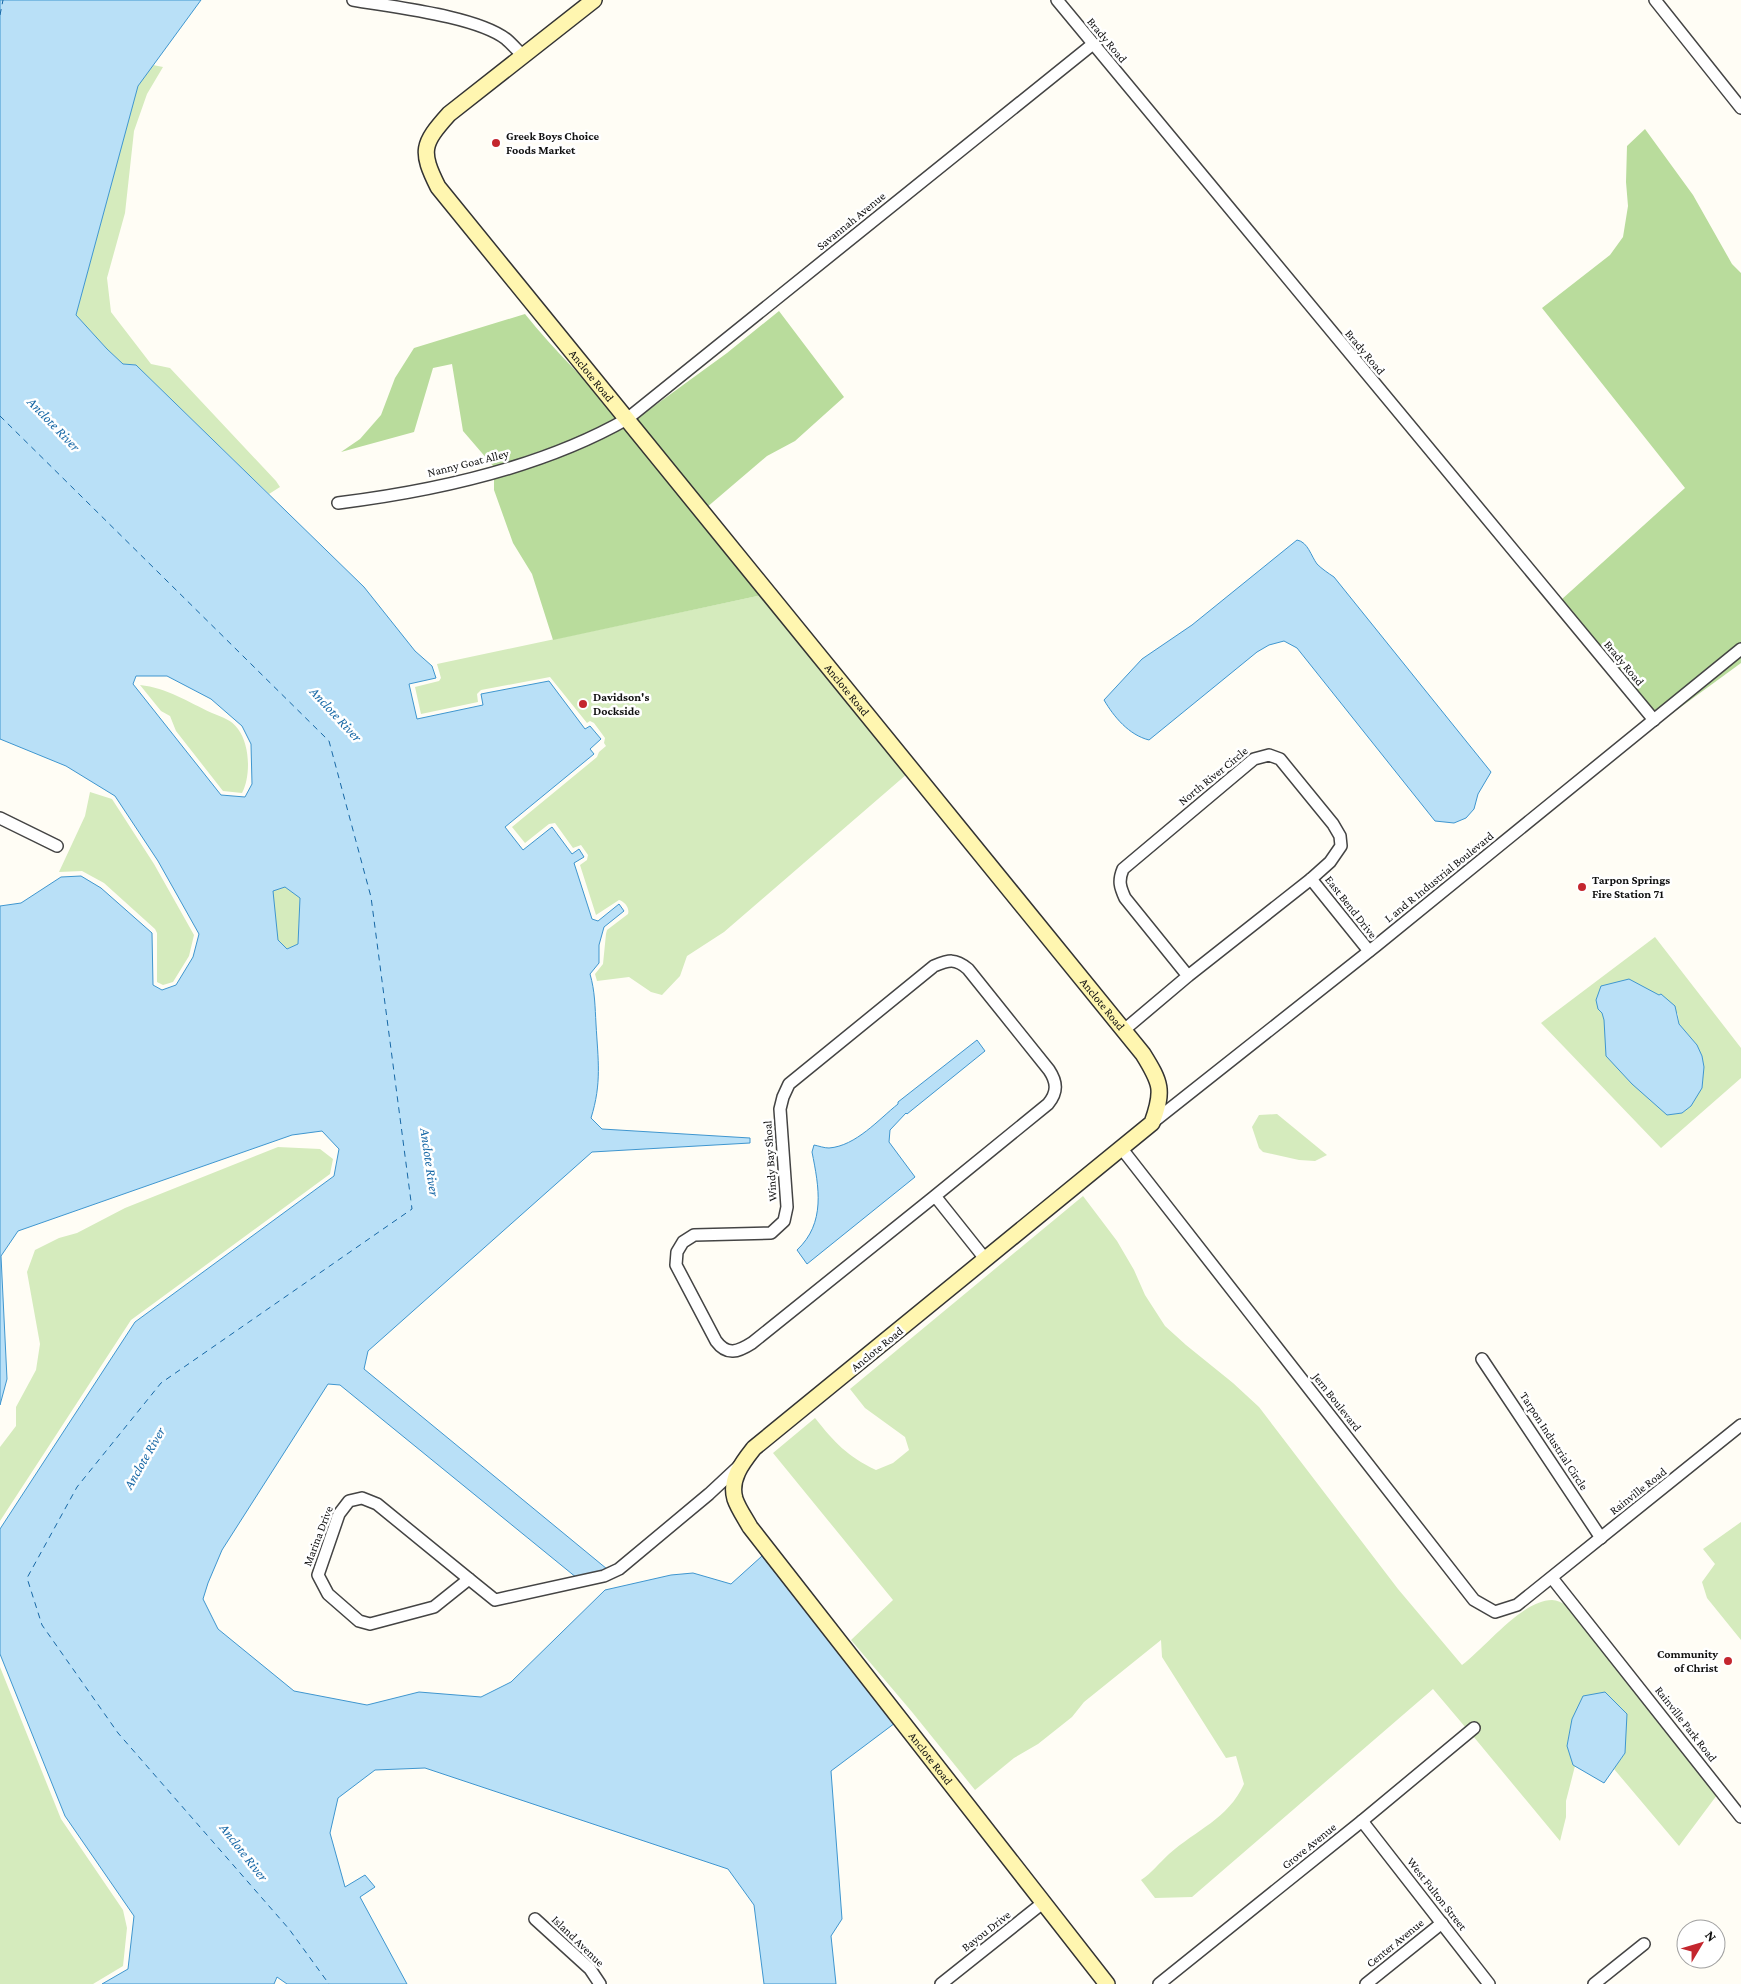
<svg xmlns="http://www.w3.org/2000/svg" width="1741" height="1984" viewBox="0 0 1741 1984" font-family="'Crimson Pro',serif">
	<rect width="100%" height="100%" fill="#fffdf5"/>
	<g fill="#d5ebbd" fill-rule="evenodd">
		<polygon points="153,65 163,67 147,94 134,131 125,213 107,278 111,312 151,364 170,368 276,481 280,487 269,494 136,365 123,364 107,349 76,315 138,85"/>
		<path d="M762,595L907,774L724,932L687,956L680,976L662,995L651,992L629,977L597,981L595,974L603,964L606,934L607,930L628,914C630,908 624,901 619,900L596,915L580,865L587,860L588,855L581,845L573,848L555,823L549,824L525,843L512,827L597,757L599,752L606,746L604,743L605,738L594,723L590,721L587,723L550,677L481,690L477,694L478,702L421,714L415,687L439,681L441,678L437,664Z"/>
		<path d="M140,685C167,688 188,702 212,713C222,717 232,720 238,729C250,745 251,776 242,793L223,791L176,731L170,716L161,711Z"/>
		<polygon points="90,792 112,799 154,864 194,935 189,956 173,982 163,985 157,982 157,933 155,929 104,883 82,871 59,872 85,816"/>
		<polygon points="285,887 300,897 298,944 287,949 278,940 272,891"/>
		<path d="M1655,937L1741,1048V1078L1661,1148L1541,1023ZM1659,995L1678,1014L1679,1024L1697,1045L1702,1056L1704,1067L1702,1088L1682,1113L1667,1115L1604,1020L1602,1013Z"/>
		<polygon points="1277,1114 1327,1155 1315,1161 1299,1160 1263,1152 1259,1148 1252,1127 1259,1115"/>
		<polygon points="278,1147 320,1149 333,1159 330,1174 131,1320 0,1521 0,1447 16,1426 16,1407 36,1370 40,1344 27,1272 35,1250 59,1238 77,1233 125,1208"/>
		<path d="M1083,1196L1117,1241L1134,1270L1145,1295L1165,1326L1186,1345L1233,1383L1259,1407L1398,1589L1462,1665C1486,1647 1522,1600 1552,1600C1557,1600 1562,1603 1567,1605L1717,1795L1679,1846L1614,1769L1625,1753L1572,1719L1567,1746L1575,1766L1566,1801V1817L1560,1841L1473,1736L1481,1729L1475,1721L1466,1728L1433,1689L1192,1897L1155,1898L1141,1880C1152,1873 1159,1863 1169,1854C1196,1830 1228,1819 1244,1784L1236,1756L1226,1758L1162,1657L1161,1640L1084,1702L1072,1717L1038,1744L1014,1758L975,1790L912,1712L851,1640L893,1600L773,1453L815,1418C835,1443 847,1456 876,1470L893,1463L909,1450L905,1437L865,1408L850,1389Z"/>
		<polygon points="1741,1522 1741,1640 1707,1598 1702,1582 1715,1564 1703,1549"/>
		<polygon points="0,1667 61,1819 123,1910 127,1928 123,1966 93,1984 0,1984"/>
	</g>
	<g fill="#b9dc9c">
		<polygon points="1645,129 1693,195 1732,264 1741,273 1741,643 1655,712 1561,600 1685,488 1542,308 1610,255 1623,237 1628,206 1626,182 1627,146"/>
		<polygon points="779,311 844,397 795,441 767,456 706,508 635,420 727,353"/>
		<path d="M525,314C554,351 589,382 619,418L595,432L494,467L463,431L452,364L433,368L414,432L341,452L360,439L381,415L395,378L414,348Z"/>
		<polygon points="625,426 762,595 553,640 532,574 513,543 494,490 494,479 598,441"/>
		<polygon points="1741,656 1741,663 1659,723"/>
	</g>
	<g fill="#b9e0f7" stroke="#3f96cf" fill-rule="evenodd">
		<path d="M0,0H201L138,86L76,315L107,349L123,364L136,365L364,587L415,651L432,666L436,678L409,684L417,719L483,705L481,694L549,681L585,729L590,726L601,739L590,749L594,754L505,827L523,850L552,827L572,854L579,849L584,857L574,863L592,919L598,921L619,904L624,911L604,927L599,945V963L590,974C595,991 595,1007 596,1024C598,1060 602,1083 591,1118L602,1129L750,1138V1143L592,1152L368,1351L364,1369L607,1569L577,1578L340,1385L328,1384L222,1550L208,1583L203,1599L218,1629L294,1691L367,1705L419,1692L481,1697L511,1682L605,1590L671,1575L693,1573L731,1584L762,1556L895,1723L831,1771L842,1919L831,1936L836,1984H764L754,1905L728,1869L425,1768L375,1770L338,1798L330,1833L345,1887L365,1875L375,1887L360,1897L407,1984H287L277,1977L274,1984H102L128,1969L134,1916L65,1816L0,1654V1529L135,1322L334,1176L339,1149L322,1131L292,1135L18,1231L1,1256L7,1379L0,1405V906L21,903L61,877L81,876L101,888L152,933L153,985L162,990L176,985L193,957L199,934L158,861L115,796L66,766L0,739ZM136,676H167L211,699L242,726L251,744L252,784L245,797L221,795L133,684ZM285,887L300,898L298,944L287,949L278,940L273,891Z"/>
		<path d="M1297,540C1308,542 1311,556 1317,564C1322,569 1328,573 1334,577L1491,772L1478,794L1474,809L1466,818L1454,823L1435,821L1297,648L1284,641L1269,645L1257,652L1149,740C1129,735 1114,717 1104,700L1142,659L1192,625Z"/>
		<polygon points="1629,979 1659,995 1661,994 1675,1006 1679,1024 1697,1045 1702,1056 1704,1067 1702,1088 1691,1106 1682,1113 1667,1115 1632,1084 1606,1056 1604,1020 1602,1013 1598,1009 1596,1000 1601,986"/>
		<path d="M977,1040L985,1051L907,1114L906,1113L890,1130L889,1142L915,1177L807,1264L797,1250C826,1223 819,1187 812,1152L814,1145C819,1146 824,1148 829,1148C856,1146 879,1119 898,1104V1102Z"/>
		<polygon points="1605,1692 1627,1714 1625,1753 1604,1783 1573,1765 1567,1746 1572,1719 1583,1696"/>
	</g>
	<g fill="none" stroke-linecap="round" stroke-linejoin="round">
		<g stroke="#1768a6" stroke-width="1" stroke-dasharray="6 5" stroke-linecap="butt">
			<polyline points="0,15 3,0"/>
			<polyline points="0,416 329,741 371,897 412,1209 161,1383 77,1487 27,1578 42,1625 118,1733 289,1929 329,1984"/>
		</g>
		<defs>
			<g id="street">
				<path d="M353,0C392,7 476,16 506,39C512,44 517,50 522,55"/>
				<polyline points="1057,0 1654,720"/>
				<polyline points="1655,0 1741,108"/>
				<path d="M338,503C435,491 541,468 627,419L1093,44"/>
				<polyline points="0,818 57,846"/>
				<polyline points="1311,879 1369,951"/>
				<path d="M1124,1030L1188,976L1125,898C1120,887 1118,881 1123,869L1254,759L1269,755L1280,759L1333,824L1340,836L1341,846L1330,862L1311,879L1188,976"/>
				<polyline points="1152,1123 1377,945 1741,649"/>
				<polyline points="1122,1149 1474,1600 1495,1612 1517,1605 1741,1425"/>
				<path d="M935,1196L752,1343C738,1352 727,1356 716,1341L676,1265L677,1252L683,1242L694,1235L771,1233L784,1221L787,1207L780,1109L783,1097L789,1084L934,966C949,960 955,958 968,969L1049,1070C1057,1082 1058,1092 1048,1104L935,1196L986,1260"/>
				<polyline points="1482,1359 1601,1538"/>
				<polygon points="362,1498 377,1504 469,1579 434,1607 370,1624 359,1621 328,1594 318,1575 339,1514 349,1501"/>
				<polyline points="1552,1578 1741,1817"/>
				<polyline points="469,1579 495,1600 604,1576 619,1569 709,1494 739,1466"/>
				<polyline points="1362,1821 1489,1984"/>
				<polyline points="535,1919 590,1969 600,1984"/>
				<polyline points="941,1984 1044,1902"/>
				<polyline points="1159,1984 1362,1821 1474,1728"/>
				<polyline points="1366,1984 1442,1923"/>
				<polyline points="1594,1984 1644,1944"/>
			</g>
			<g id="secondary">
				<path id="s1" d="M594,0L449,114C422,144 420,151 438,187L1143,1054C1161,1083 1164,1090 1152,1123L754,1448C743,1462 729,1479 735,1499C738,1508 745,1518 750,1527L1107,1984"/>
			</g>
		</defs>
		<use href="#street" stroke="#444" stroke-width="14"/>
		<use href="#secondary" stroke="#333" stroke-width="18"/>
		<use href="#street" stroke="#fff" stroke-width="11"/>
		<use href="#secondary" stroke="#fff6b0" stroke-width="15"/>
	</g>
	<g fill="#c4262e" stroke="#fff" stroke-width="2">
		<circle cx="496" cy="143" r="5"/>
		<circle cx="583" cy="704" r="5"/>
		<circle cx="1582" cy="887" r="5"/>
		<circle cx="1728" cy="1661" r="5"/>
	</g>
	<g text-anchor="middle" stroke-width="5" stroke-linejoin="round" paint-order="stroke">
		<g font-size="12" fill="#111" stroke="#fff">
			<text transform="translate(1107 40) rotate(50)" y="4">Brady Road</text>
			<text transform="translate(851 221) rotate(-39)" y="4">Savannah Avenue</text>
			<text transform="translate(1365 352) rotate(50)" y="4">Brady Road</text>
			<text dy="4" stroke="none"><textPath href="#s1" startOffset="510">Anclote Road</textPath></text>
			<text transform="translate(468 463) rotate(-14)" y="4">Nanny Goat Alley</text>
			<text transform="translate(1624 663) rotate(50)" y="4">Brady Road</text>
			<text dy="4" stroke="none"><textPath href="#s1" startOffset="915">Anclote Road</textPath></text>
			<text transform="translate(1213 776) rotate(-39)" y="4">North River Circle</text>
			<text transform="translate(1439 877) rotate(-39)" y="4">L and R Industrial Boulevard</text>
			<text transform="translate(1351 907) rotate(52)" y="4">East Bend Drive</text>
			<text dy="4" stroke="none"><textPath href="#s1" startOffset="1320">Anclote Road</textPath></text>
			<text transform="translate(770 1161) rotate(-94)" y="4">Windy Bay Shoal</text>
			<text transform="translate(877 1349) rotate(-39)" y="4">Anclote Road</text>
			<text transform="translate(1337 1402) rotate(52)" y="4">Jern Boulevard</text>
			<text transform="translate(1554 1441) rotate(57)" y="4">Tarpon Industrial Circle</text>
			<text transform="translate(1638 1491) rotate(-38)" y="4">Rainville Road</text>
			<text transform="translate(318 1536) rotate(-69)" y="4">Marina Drive</text>
			<text transform="translate(1686 1724) rotate(52)" y="4">Rainville Park Road</text>
			<text dy="4" stroke="none"><textPath href="#s1" startOffset="2354">Anclote Road</textPath></text>
			<text transform="translate(1309 1846) rotate(-39)" y="4">Grove Avenue</text>
			<text transform="translate(1437 1894) rotate(52)" y="4">West Fulton Street</text>
			<text transform="translate(986 1931) rotate(-38)" y="4">Bayou Drive</text>
			<text transform="translate(578 1941) rotate(44)" y="4">Island Avenue</text>
			<text transform="translate(1395 1943) rotate(-39)" y="4">Center Avenue</text>
		</g>
		<g font-size="12" font-weight="bold" fill="#111" stroke="#fff" text-anchor="start">
			<text x="506" y="140">Greek Boys Choice<tspan x="506" dy="14">Foods Market</tspan></text>
			<text x="593" y="701">Davidson's<tspan x="593" dy="14">Dockside</tspan></text>
			<text x="1592" y="884">Tarpon Springs<tspan x="1592" dy="14">Fire Station 71</tspan></text>
			<text x="1718" y="1658" text-anchor="end">Community<tspan x="1718" dy="14">of Christ</tspan></text>
		</g>
		<g font-size="14" font-style="italic" fill="#1768a6" stroke="#fff">
			<text transform="translate(54 424) rotate(46)" y="5">Anclote River</text>
			<text transform="translate(336 714) rotate(47)" y="5">Anclote River</text>
			<text transform="translate(430 1162) rotate(82)" y="5">Anclote River</text>
			<text transform="translate(144 1458) rotate(-60)" y="5">Anclote River</text>
			<text transform="translate(244 1852) rotate(52)" y="5">Anclote River</text>
		</g>
	</g>
	<g transform="translate(1701 1944) rotate(52)"><circle r="24" fill="#ffffff" stroke="#a0a0a0"/>
	<path d="M0-4L9 19L0 12L-9 19Z" fill="#c4262e"/>
	<text y="-8" font-size="14" font-weight="bold" text-anchor="middle" fill="#111111">N</text>
	</g>
</svg>
